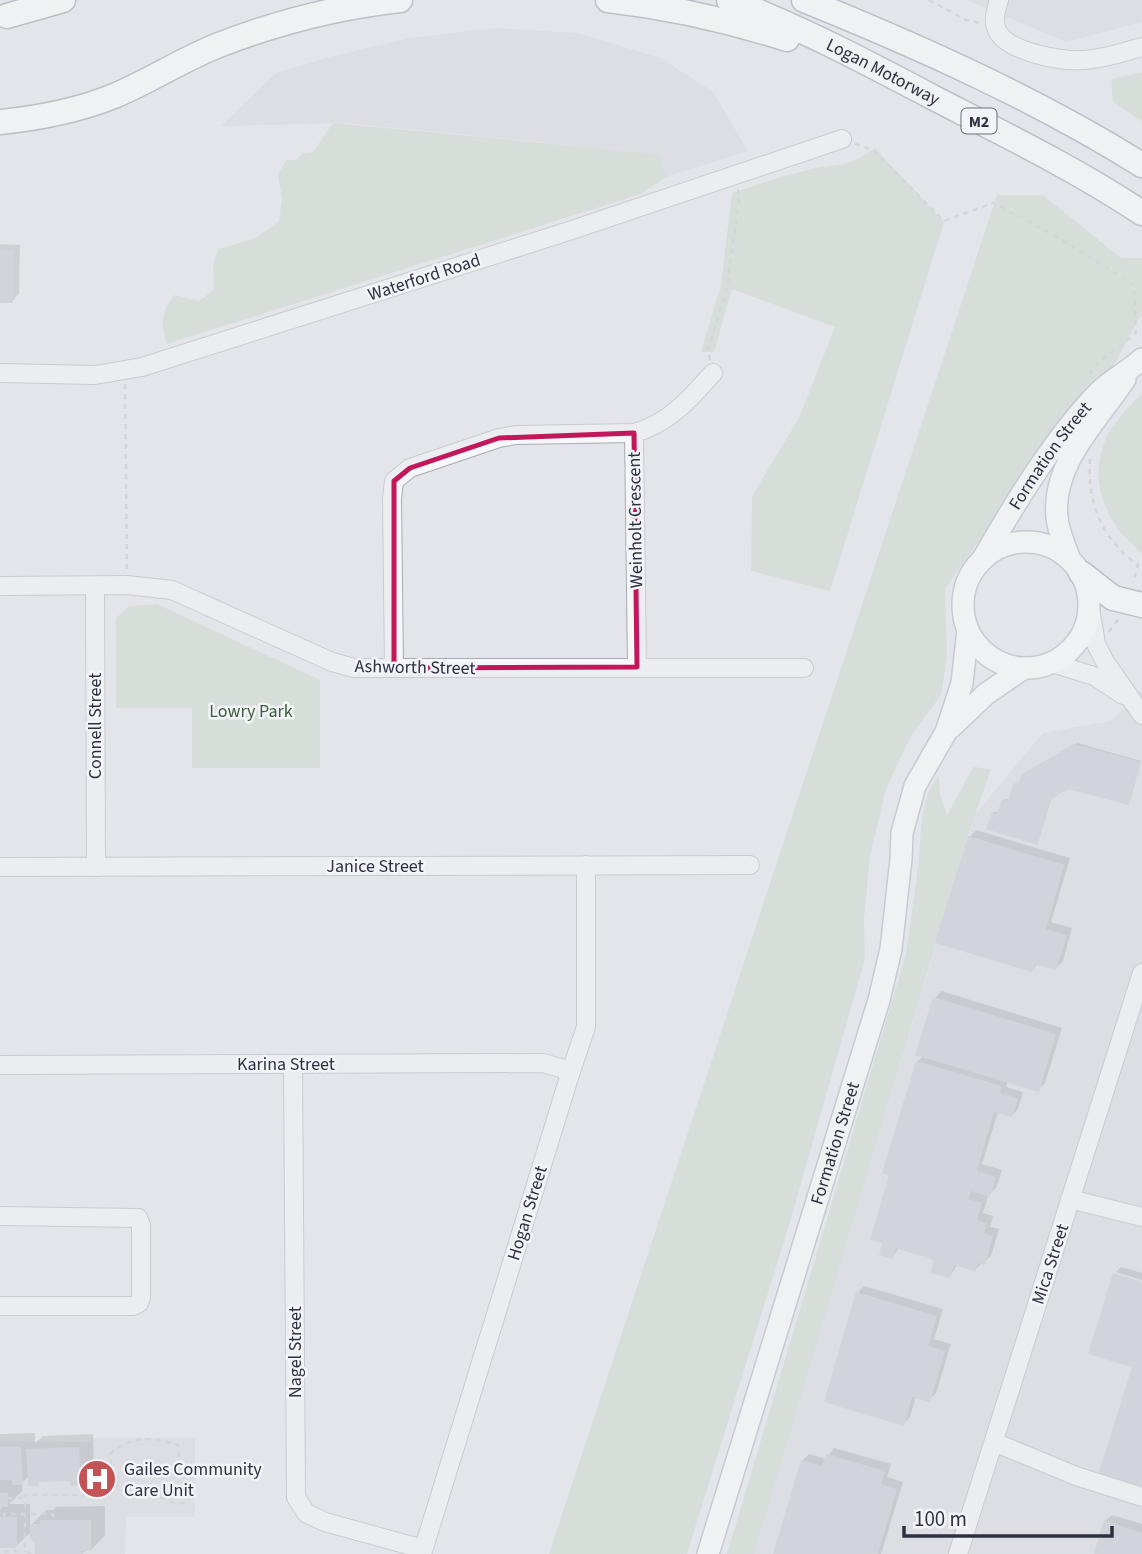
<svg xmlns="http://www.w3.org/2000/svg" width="1142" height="1554" viewBox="0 0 1142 1554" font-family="'Source Sans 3',sans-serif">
	<rect width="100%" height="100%" fill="#e3e5ea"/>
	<g fill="#d2d4dc">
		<polygon points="967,0 1142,0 1142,22 1066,42"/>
		<polygon points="496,28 577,33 661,58 713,92 748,151 666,177 658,154 346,123 221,126 276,73 333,56 410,38"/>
		<polygon points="1142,691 1142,1554 753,1554 976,813 1043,733 1111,721"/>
		<polygon points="91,1438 195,1438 195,1517 126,1517 125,1554 0,1554 0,1441 90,1442"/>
	</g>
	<g fill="#c7d4c5">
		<polygon points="1142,72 1142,121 1113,102 1111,79"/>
		<path d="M333,123L659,154L666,177L641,194L167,344C160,325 161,310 175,295L199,301L214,290L213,263L219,249L256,238L279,221L282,198L278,175L286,160H296L303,153L313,152Z"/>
		<path d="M875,148L944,222L830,591L751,571L752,496L799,418L835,327L732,289L714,352H701L721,285L732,193C757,185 782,176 808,170C840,162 845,170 875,148Z"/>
		<polygon points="997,195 1043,195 1121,258 1142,258 1142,316 1138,319 1116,362 1058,429 945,589 947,657 941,695 911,736 886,789 870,857 864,919 865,959 790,1222 687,1554 549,1554"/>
		<path d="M1142,393V553C1108,527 1087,483 1105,441C1113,422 1128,408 1142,393Z"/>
		<polygon points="157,604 320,680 320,768 192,768 192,708 116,708 116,618 129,606"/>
		<path d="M973,767L991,769L968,836L754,1554H727L906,954C910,925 914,897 918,868C922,837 918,800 939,775L940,794L947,816Z"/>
	</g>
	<g fill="#0003">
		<polygon points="0,244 20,245 19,294 12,301 0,301"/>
		<polygon points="1077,743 1141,761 1130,801 1067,787 1052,797 1038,842 993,812 999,812 1005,799 1010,800 1015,784 1021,783 1026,773"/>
		<polygon points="976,830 1070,858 1051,922 1072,928 1063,961 1056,968 1038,963 1032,970 970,837"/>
		<polygon points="941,991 1062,1028 1045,1083 1038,1090 1008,1081 1006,1087 1023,1092 1018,1109 1012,1115 998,1112 982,1164 1002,1170 996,1188 988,1196 983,1213 993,1216 990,1227 999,1229 991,1256 975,1269 958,1264 950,1276 937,1258 900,1247 892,1257 891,1174 917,1062 923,1056 935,998"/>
		<polygon points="1121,1267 1142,1273 1142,1280 1116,1272"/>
		<polygon points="864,1286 943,1309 934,1339 951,1344 936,1393 929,1400 916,1396 910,1417 903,1424 858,1293"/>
		<polygon points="35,1433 35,1443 43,1436 93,1434 94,1469 80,1484 71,1479 42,1480 38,1484 29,1476 22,1483 22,1491 9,1504 30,1504 30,1526 46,1510 53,1510 56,1507 105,1506 105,1535 91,1550 86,1550 82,1554 37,1554 37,1541 32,1531 16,1546 0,1546 0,1509 3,1506 0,1506 0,1434"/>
		<polygon points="834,1448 891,1464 887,1477 903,1482 881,1554 775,1554 802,1461 809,1454 826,1459"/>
		<polygon points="1112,1515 1142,1524 1142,1554 1096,1554 1105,1521"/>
	</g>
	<g fill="#bbbec7">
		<polygon points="0,251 14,251 13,303 0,303"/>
		<polygon points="1074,744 1141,762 1129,805 1068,789 1051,799 1037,845 986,829 992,812 997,813 1002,800 1008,801 1014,783 1018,784 1022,774"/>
		<polygon points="968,836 1064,865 1046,929 1067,935 1056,970 1035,964 1032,972 935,943"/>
		<polygon points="933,997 1056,1034 1039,1092 915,1055"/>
		<polygon points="916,1061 1002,1086 1000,1093 1018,1099 1012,1117 994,1112 977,1171 996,1177 990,1197 971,1191 968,1199 982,1203 977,1220 987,1223 984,1233 993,1236 985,1265 978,1263 975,1271 954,1265 950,1278 930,1273 934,1260 896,1248 893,1259 879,1255 882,1243 870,1240 889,1175 882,1173"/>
		<polygon points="1113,1273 1142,1282 1142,1496 1096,1482 1132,1367 1088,1354"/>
		<polygon points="856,1292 937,1316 928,1346 945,1351 930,1402 912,1397 904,1426 824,1402"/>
		<polygon points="0,1447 21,1447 23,1485 12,1485 12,1480 0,1480"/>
		<polygon points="79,1447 81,1485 70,1486 70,1481 39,1482 39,1486 28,1486 26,1449"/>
		<polygon points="826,1454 885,1471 881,1484 897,1489 878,1554 773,1554 801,1460 822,1466"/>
		<rect x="0" y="1493" width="8" height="14"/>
		<rect x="0" y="1517" width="17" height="31"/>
		<polygon points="40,1520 91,1520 91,1551 82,1551 82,1554 35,1554 35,1542 30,1538 30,1524 40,1524"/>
		<polygon points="1104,1520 1142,1533 1142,1554 1094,1554"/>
	</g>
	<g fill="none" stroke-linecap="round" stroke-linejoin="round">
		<defs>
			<g id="minor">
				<path d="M999,0C996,10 992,22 998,32C1009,52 1063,62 1083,60C1103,59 1123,52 1142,47"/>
				<polyline points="0,373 95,375 142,367 569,231 842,139"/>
				<polyline points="634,433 637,667"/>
				<polyline points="0,586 127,585 172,590 332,662 354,668 804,668"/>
				<polyline points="95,586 96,867"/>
				<polyline points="1090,608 1096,644 1104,660 1142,715"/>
				<polyline points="1052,663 1094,676 1123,695"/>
				<path d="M394,668L392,499L394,481L410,468L499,438L516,435L634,433C668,424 689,400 713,373"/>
				<polyline points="0,867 750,865"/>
				<polyline points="0,1065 543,1063 571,1071"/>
				<polyline points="293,1065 296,1497 306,1513 325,1522 423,1549"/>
				<polyline points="1070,1199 1142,1217"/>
				<polyline points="0,1216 138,1218 141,1225 141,1297 139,1303 133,1306 0,1306"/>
				<polyline points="994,1442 1076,1476 1142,1497"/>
				<polyline points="422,1554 571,1071 586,1027 586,865"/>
				<polyline points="958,1554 1142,973"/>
			</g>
			<g id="major">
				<circle cx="1026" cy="605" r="63"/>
				<path id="s1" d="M984,557C1015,503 1055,437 1099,392C1112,379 1129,371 1142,359"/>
				<path d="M1069,558C1065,545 1058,531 1057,517C1051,464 1099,419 1125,379"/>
				<polyline points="950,728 986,694 1024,668"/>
				<path id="s2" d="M708,1554L879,1000L891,949L901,859L902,833L915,786L946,732L962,683L968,630"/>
			</g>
			<g id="highway">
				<path d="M608,0C669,7 728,20 787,39"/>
				<path id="s3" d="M729,0C800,27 868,63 936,99C1006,135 1077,170 1142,213"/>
				<path d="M804,0C920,47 1036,99 1142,165"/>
				<polyline points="7,16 63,0"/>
				<path d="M0,122C40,118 77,111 114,96C150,81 183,59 219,45C278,22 337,7 400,0"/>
				<polyline points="1081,573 1113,598 1142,605"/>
			</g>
		</defs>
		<use href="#minor" stroke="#a8abb4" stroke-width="20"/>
		<use href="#major" stroke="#a4a8b5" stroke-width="24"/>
		<use href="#highway" stroke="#8c91a0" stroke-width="27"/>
		<g stroke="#bdc0c5" stroke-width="2.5" stroke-dasharray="5 5" stroke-linecap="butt">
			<polyline points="929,0 966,20 980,23"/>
			<polyline points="855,144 873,150 944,221 993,203 1059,238 1134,285 1136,333 1098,363 1088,376"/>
			<polyline points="710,360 708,349 726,293 739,202 738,188"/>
			<polyline points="125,384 127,570"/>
			<path d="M1090,459C1087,504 1102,539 1138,565L1133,583"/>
			<polyline points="1109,632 1119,618"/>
			<polyline points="8,1498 25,1498"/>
			<polyline points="4,1517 4,1514 53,1514 53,1520"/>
			<polyline points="4,1552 25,1551"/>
			<path d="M31,1554L25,1551V1495H96C104,1491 106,1485 111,1478V1453C132,1435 152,1437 178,1445C180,1455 179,1464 180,1474C182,1487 186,1488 183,1503C173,1505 171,1501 162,1498C140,1492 128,1498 109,1481"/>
		</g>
		<use href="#minor" stroke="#f6f7f9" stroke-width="18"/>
		<use href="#major" stroke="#fff" stroke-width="21"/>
		<use href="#highway" stroke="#fff" stroke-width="24"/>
	</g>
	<path d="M0 0H1142V1554H0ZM634,433L637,667L394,668V481L410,468L499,438Z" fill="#e3e5ea" fill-opacity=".55" fill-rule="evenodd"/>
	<path fill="none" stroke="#c2185b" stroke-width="5" stroke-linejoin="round" d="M634,433L637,667L394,668V481L410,468L499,438Z"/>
	<defs>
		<symbol id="hospital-disc" viewBox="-11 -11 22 22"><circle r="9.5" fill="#c45356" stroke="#f3f4f8"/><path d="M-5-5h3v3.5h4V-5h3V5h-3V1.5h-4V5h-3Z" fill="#fff"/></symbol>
	</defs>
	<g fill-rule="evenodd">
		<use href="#hospital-disc" x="75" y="1457" width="44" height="44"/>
	</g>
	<g text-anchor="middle" stroke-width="5" stroke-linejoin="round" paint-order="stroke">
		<rect fill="#f3f4f8" stroke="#686c78" stroke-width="2" x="961.5" y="108.5" width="35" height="25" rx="5"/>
		<g font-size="16" font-weight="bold" fill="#2c3141">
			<text x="979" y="127">M2</text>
		</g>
		<g font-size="18" fill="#2c3141" stroke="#f3f4f8">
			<text dy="6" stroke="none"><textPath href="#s3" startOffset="170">Logan Motorway</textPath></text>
			<text transform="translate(424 277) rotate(-18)" y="6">Waterford Road</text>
			<text dy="6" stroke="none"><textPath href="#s1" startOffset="121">Formation Street</textPath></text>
			<text transform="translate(635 520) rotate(-91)" y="6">Weinholt Crescent</text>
			<text transform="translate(415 667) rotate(1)" y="6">Ashworth Street</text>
			<text transform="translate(95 726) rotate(-90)" y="6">Connell Street</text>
			<text x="375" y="872">Janice Street</text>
			<text x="286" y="1070">Karina Street</text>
			<text dy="6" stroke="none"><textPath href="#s2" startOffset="430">Formation Street</textPath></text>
			<text transform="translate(527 1213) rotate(-73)" y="6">Hogan Street</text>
			<text transform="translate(1050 1264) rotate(-72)" y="6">Mica Street</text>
			<text transform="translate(295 1352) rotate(-90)" y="6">Nagel Street</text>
		</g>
		<g font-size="18" fill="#3d5c3b" stroke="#f3f4f8">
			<text x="251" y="717">Lowry Park</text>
		</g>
		<g font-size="18" fill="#2c3141" stroke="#f3f4f8" text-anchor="start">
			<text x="124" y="1475">Gailes Community<tspan x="124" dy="21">Care Unit</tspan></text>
		</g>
	</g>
	<path d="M904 1526v10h208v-10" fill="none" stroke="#2c3141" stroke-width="3.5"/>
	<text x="914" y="1526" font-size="21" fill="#2c3141" stroke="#f3f4f8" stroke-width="5" paint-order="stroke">100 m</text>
</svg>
